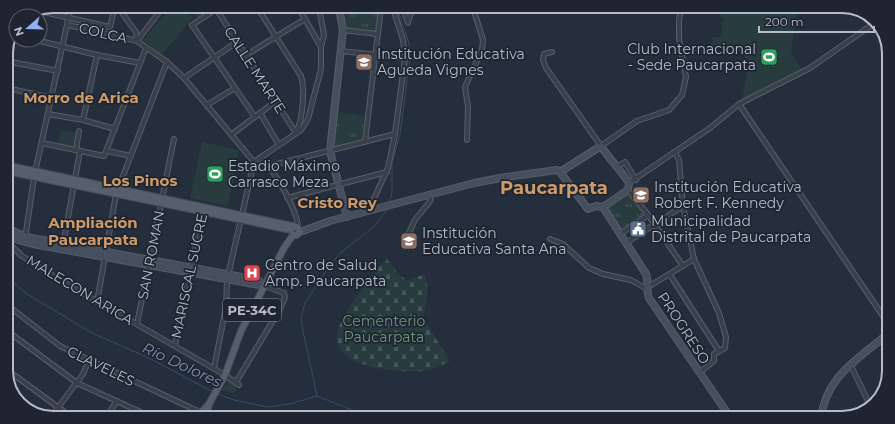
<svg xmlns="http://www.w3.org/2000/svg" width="895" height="424" viewBox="0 0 895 424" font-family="Montserrat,sans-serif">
	<defs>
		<pattern id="grass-tufts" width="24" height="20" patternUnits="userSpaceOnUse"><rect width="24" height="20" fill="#283b3e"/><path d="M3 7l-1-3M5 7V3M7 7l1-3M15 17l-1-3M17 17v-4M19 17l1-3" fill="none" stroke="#455558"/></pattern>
		<pattern id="cemetery-stones" width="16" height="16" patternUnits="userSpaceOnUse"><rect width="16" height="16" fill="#283b3e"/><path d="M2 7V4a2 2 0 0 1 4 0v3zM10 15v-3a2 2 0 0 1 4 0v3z" fill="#455558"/></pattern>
	</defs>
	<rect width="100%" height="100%" fill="#252e3c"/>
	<g fill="url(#grass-tufts)">
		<polygon points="189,7 210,7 212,10 198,19"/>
		<polygon points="342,8 356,8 358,12 378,8 375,32 346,29 346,17"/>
		<polygon points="337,112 365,116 362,139 333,147"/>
		<polygon points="628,193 643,214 642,217 623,230 620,228 608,210 608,206"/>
		<polygon points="227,381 233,384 237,389 233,393 221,390 224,387"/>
	</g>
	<path fill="url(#cemetery-stones)" d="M386,258L396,271L407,281L425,274L428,291L423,318L450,361C444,364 437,368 430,370C408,374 332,370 337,335C339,315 373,275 386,258Z"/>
	<g fill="#283b3e">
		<polygon points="171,7 180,7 193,17 162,55 143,40"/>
		<path d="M722,10H797L791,52L802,70L742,100L749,62L737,49C728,49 717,52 711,44L713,37H720L722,35V23L724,18L719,16Z"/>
		<polygon points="341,113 362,116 361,130 340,128"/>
		<polygon points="61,130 80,133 78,147 58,144"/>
		<polygon points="202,142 239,150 228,206 190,198"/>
	</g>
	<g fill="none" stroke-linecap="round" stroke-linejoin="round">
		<g stroke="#3c4a64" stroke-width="1">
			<polyline points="389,203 392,193 392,163 400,134 410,57 409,43 397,8"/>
			<polyline points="6,277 27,294 92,333 149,358 213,392"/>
			<polyline points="218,394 234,400 268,407 290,404 317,396 365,415"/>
			<polyline points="317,396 303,331 301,318 305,303 327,269 340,253 375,226 388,208"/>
		</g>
		<defs>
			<g id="street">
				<polyline points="117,6 136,32 137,41 167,62 184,78 254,162"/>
				<polyline points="215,7 296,133"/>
				<path d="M257,7L301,76C305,89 303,120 296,132"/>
				<polyline points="298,7 321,47"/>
				<polyline points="403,8 408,23"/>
				<polyline points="216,9 192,25 255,117"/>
				<polyline points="39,11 110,27 115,6"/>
				<polyline points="408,22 413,8"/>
				<polyline points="68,25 137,41 163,7"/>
				<polyline points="343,30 377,34"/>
				<polyline points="13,35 16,36"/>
				<polyline points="36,40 97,55 140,63"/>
				<polyline points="341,51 405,58"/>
				<polyline points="552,52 544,54 543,60 546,68 601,146 637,121 669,110 682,95 686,77 679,38 679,20 681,10"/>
				<polyline points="246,55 305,19"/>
				<polyline points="6,61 58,71"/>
				<polyline points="184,78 237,42"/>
				<polyline points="6,88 53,98"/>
				<polyline points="739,104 885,319"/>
				<polyline points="207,105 235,88"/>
				<polyline points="260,113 279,145"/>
				<polyline points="48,114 83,120 115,129"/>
				<polyline points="83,120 97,55"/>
				<polyline points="231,135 276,101"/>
				<polyline points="467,140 468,107 465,87 482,50 483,40 473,8"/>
				<polyline points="365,142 381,8"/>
				<polyline points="42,143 104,156 146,48"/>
				<polyline points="76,150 79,131"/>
				<polyline points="107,151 131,156"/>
				<polyline points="675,152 679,160 683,206 694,259 719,313 726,337 725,348 714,354 714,361 699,373"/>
				<path d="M260,158C274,168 297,210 298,227"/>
				<polyline points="254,162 301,130 308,119 321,69 321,47 324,35 319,8"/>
				<polyline points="269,166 395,134"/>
				<polyline points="618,166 625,162 636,180"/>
				<polyline points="629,183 710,128 739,104 810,68 876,22"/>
				<polyline points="628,190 649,216 683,266"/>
				<polyline points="287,198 387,172"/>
				<polyline points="371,211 370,207 388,168 395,134 405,58 403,40 393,8"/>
				<polyline points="620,234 648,215"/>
				<polyline points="25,239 34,177 71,6"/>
				<polyline points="550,239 563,244 589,268 603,274 631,280 647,289"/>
				<polyline points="6,241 22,256 58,279 225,375 239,385"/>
				<polyline points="404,243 415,220 431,200 429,195"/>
				<polyline points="626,243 683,206"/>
				<polyline points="63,245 80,151"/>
				<polyline points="670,275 719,351"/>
				<polyline points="648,287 694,259"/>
				<polyline points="97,302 116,194 167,62"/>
				<polyline points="6,304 60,346 204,414"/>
				<polyline points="137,324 174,139"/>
				<polyline points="6,330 77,383 145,414"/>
				<polyline points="175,345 203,211"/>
				<polyline points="851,366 871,407"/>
				<polyline points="214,368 226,307 227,280 254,162"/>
				<polyline points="6,369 66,413"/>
				<polyline points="236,382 280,309 285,297 284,293 265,286"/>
				<polyline points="54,413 83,374 89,360"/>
				<polyline points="108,414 117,401"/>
			</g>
			<g id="secondary">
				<polyline points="339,8 343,30 330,151 347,217"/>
				<path d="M603,207L646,274C649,282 646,290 649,298L730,417"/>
				<polyline points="6,228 26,237 258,280 265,286"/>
				<path d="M300,232L330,221L474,183L506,177L557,170L560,172L601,146C610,160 620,169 629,183L628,190L603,207L596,206L588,209L560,172"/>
				<polyline points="6,234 18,240 33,244 265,286"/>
				<path d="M821,418C826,377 856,361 885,336"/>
			</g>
			<g id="primary">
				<polyline points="6,165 297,227 300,232 297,235 293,235"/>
				<polyline points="6,171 291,230"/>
				<polyline points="200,414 209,404"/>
				<polyline points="207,414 209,404 225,375 241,331 284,248 293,235"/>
			</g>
		</defs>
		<use href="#street" stroke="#575e6a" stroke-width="6"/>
		<use href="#secondary" stroke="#575e6a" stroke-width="8"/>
		<use href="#primary" stroke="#424955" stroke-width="8"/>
		<use href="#street" stroke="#39404c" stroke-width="4"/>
		<use href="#secondary" stroke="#474f5f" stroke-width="6"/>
		<use href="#primary" stroke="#575f6c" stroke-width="6"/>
	</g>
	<defs>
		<symbol id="stadium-square" viewBox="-11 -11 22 22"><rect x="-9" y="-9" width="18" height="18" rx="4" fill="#2e9e5b" stroke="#1e2531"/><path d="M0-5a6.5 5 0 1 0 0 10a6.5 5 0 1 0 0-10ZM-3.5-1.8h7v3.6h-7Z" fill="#fff"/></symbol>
		<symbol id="school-square" viewBox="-11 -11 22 22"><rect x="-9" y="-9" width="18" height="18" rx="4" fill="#8d6e63" stroke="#1e2531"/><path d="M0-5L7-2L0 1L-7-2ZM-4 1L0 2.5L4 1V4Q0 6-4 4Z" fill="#fff"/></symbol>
		<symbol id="civic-square" viewBox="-11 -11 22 22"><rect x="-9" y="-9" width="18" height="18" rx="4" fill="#5c6f8a" stroke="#1e2531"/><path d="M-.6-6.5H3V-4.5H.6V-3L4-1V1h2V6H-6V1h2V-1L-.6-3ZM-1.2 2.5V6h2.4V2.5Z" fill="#fff"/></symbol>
		<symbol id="hospital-square" viewBox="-11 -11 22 22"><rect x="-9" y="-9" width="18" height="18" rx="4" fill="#e0444e" stroke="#1e2531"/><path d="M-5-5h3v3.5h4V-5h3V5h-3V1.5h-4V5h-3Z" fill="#fff"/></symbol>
	</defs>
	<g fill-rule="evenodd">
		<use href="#stadium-square" x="759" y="47" width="20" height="20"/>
		<use href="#school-square" x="354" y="52" width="20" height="20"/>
		<use href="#stadium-square" x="205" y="164" width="20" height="20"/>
		<use href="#school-square" x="631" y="185" width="20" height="20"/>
		<use href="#civic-square" x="628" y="219" width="20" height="20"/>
		<use href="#school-square" x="399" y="231" width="20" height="20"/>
		<use href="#hospital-square" x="242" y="263" width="20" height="20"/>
	</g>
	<g text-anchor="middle" stroke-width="3.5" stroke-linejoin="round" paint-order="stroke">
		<rect fill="#1e2531" stroke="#888e9b" stroke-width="1" x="223" y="299" width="58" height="22" rx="3"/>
		<g font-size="13" font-weight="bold" fill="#b5bbc8">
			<text x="252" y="315">PE-34C</text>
		</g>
		<g font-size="14" fill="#b5bbc8" stroke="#1e2531">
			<text transform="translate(103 33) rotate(13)" y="5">COLCA</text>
			<text transform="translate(255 70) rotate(57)" y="5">CALLE MARTE</text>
			<text transform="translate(151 255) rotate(-79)" y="5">SAN ROMAN</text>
			<text transform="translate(189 276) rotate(-78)" y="5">MARISCAL SUCRE</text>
			<text transform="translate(80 290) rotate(31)" y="5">MALECON ARICA</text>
			<text transform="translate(684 328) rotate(57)" y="5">PROGRESO</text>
			<text transform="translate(101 366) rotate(26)" y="5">CLAVELES</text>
		</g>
		<g font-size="14" fill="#b5bbc8" stroke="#1e2531" text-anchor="start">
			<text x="756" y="54" text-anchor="end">Club Internacional<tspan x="756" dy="16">- Sede Paucarpata</tspan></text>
			<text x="377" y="59">Institución Educativa<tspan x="377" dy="16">Agueda Vignes</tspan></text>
			<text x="228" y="171">Estadio Máximo<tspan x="228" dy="16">Carrasco Meza</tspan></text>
			<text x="654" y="192">Institución Educativa<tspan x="654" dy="16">Robert F. Kennedy</tspan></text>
			<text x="651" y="226">Municipalidad<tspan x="651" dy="16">Distrital de Paucarpata</tspan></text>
			<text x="422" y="238">Institución<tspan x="422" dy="16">Educativa Santa Ana</tspan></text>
			<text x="265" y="270">Centro de Salud<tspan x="265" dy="16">Amp. Paucarpata</tspan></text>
		</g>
		<g font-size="14" fill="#6d9779" stroke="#1e2531">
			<text x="384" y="326">Cementerio<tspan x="384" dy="16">Paucarpata</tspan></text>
		</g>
		<g font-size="15" font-weight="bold" fill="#cf9b68" stroke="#1e2531">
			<text x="81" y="103">Morro de Arica</text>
			<text x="140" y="186">Los Pinos</text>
			<text x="337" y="208">Cristo Rey</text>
			<text x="93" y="228">Ampliación<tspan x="93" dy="17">Paucarpata</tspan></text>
		</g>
		<g font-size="15" font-style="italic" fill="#7e8fae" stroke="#1e2531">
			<text transform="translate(182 365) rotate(25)" y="5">Río Dolores</text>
		</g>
		<g font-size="18" font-weight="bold" fill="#cf9b68" stroke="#1e2531">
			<text x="554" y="194">Paucarpata</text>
		</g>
	</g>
	<path d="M0 0H895V424H0ZM53 13H842A40 40 0 0 1 882 53V371A40 40 0 0 1 842 411H53A40 40 0 0 1 13 371V53A40 40 0 0 1 53 13Z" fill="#1e2531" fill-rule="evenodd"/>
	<path fill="none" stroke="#b5bbc8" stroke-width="2" d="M53 13H842A40 40 0 0 1 882 53V371A40 40 0 0 1 842 411H53A40 40 0 0 1 13 371V53A40 40 0 0 1 53 13Z"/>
	<g transform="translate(28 28) rotate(250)"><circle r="19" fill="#1e2531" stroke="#5a616d"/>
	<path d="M0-3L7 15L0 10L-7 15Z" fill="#8fb0f2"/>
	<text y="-6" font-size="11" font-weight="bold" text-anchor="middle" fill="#b5bbc8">N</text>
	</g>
	<path d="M759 26v6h115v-6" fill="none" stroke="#b5bbc8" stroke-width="2"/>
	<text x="765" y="26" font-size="12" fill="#b5bbc8" stroke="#1e2531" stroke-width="3" paint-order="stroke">200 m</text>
</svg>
